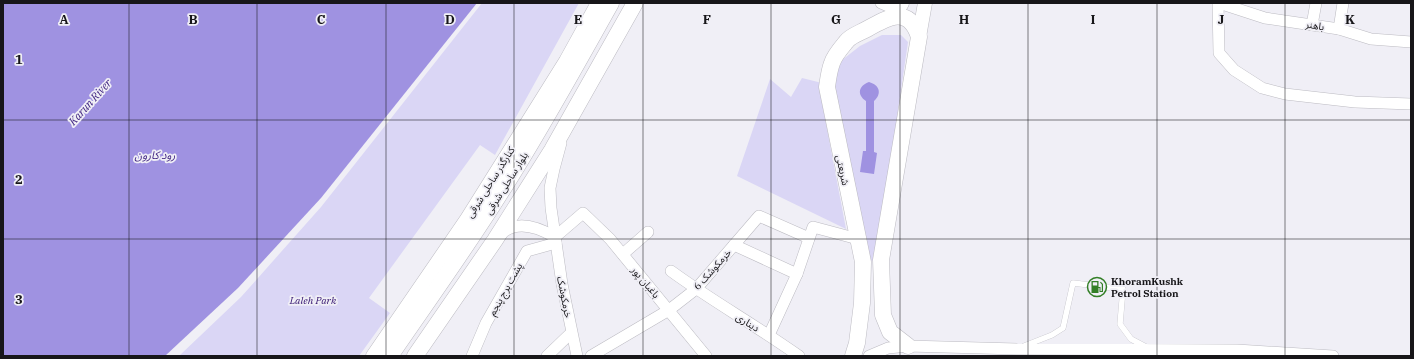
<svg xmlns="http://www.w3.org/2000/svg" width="1414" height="359" viewBox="0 0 1414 359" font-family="'IBM Plex Serif','Noto Sans Arabic',serif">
	<rect width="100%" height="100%" fill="#f0eff6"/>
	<g fill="#dad6f5">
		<polygon points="482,3 579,3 495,155 480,145 369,298 390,313 359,356 179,356 241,297 321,207"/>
		<polygon points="882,35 901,35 908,42 876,260 867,261 832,89 837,64 860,46"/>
		<polygon points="802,78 822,83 821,97 846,229 737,176 770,79 791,97"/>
	</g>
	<g fill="#9f92e1">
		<polygon points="3,3 477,3 321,198 238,288 165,356 3,356"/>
		<path d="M869,82C880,85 882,94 874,101V152L877,153L874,174L860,172L863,151H866V101C857,95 858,86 869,82Z"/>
	</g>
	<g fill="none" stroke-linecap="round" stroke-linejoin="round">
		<defs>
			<polyline id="service" points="1024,346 1052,335 1063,328 1073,283 1123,289 1120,324 1131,339 1146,347"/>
			<g id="minor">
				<polyline points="881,3 897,10"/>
				<polyline points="1218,3 1219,53 1234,70 1262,88 1285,94 1355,102 1411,104"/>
				<polyline points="1219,3 1265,18 1339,29 1371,39 1411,42"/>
				<polyline points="1312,25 1316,3"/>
				<polyline points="1339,29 1343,3"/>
				<polyline points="561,143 554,169 550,188 551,208 562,284 577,356"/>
				<path d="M501,234C517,219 538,227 555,237"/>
				<polyline points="555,237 583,213 610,239 706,356"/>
				<polyline points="734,245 797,274"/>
				<polyline points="623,254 648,232"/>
				<path d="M671,271C712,301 757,326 799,356"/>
				<polyline points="769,335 797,274 813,227 858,239"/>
				<polyline points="472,356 486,323 527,251 556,243"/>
				<polyline points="547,356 571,333"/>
				<polyline points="591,356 669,310 696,289 759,216 809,238"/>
				<polyline points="869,356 888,348 908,346 1017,349 1237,350 1333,356"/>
			</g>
			<g id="tertiary">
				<polyline points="894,16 902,3"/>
				<polyline points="919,37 925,3"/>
				<polyline points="373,356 467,219 566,61 598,3"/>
			</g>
			<g id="secondary">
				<path d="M390,356C427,302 466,248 501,192C540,131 575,67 611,3"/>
				<polyline points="415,356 495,240 552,150 635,3"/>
				<path d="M853,356L857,343L862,303L863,262L827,87C828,80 829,71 832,63C834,56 841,48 846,42C850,36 860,33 867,29C888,17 909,5 919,37L881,260L883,315L890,332L908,346"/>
			</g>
		</defs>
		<use href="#service" stroke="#bcbbc2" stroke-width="6"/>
		<use href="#minor" stroke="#bcbbc2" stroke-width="12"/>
		<use href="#tertiary" stroke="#bcbbc2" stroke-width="15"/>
		<use href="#secondary" stroke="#bcbbc2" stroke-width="17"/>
		<use href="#service" stroke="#fff" stroke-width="5.5"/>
		<use href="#minor" stroke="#fff" stroke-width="11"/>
		<use href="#tertiary" stroke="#fff" stroke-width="14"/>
		<use href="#secondary" stroke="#fff" stroke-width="16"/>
	</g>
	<path fill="none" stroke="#171619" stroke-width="1" stroke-opacity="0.55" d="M129,3V356M257,3V356M386,3V356M514,3V356M643,3V356M771,3V356M900,3V356M1028,3V356M1157,3V356M1285,3V356M3,120H1411M3,239H1411"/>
	<defs>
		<symbol id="fuel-ring" viewBox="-11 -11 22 22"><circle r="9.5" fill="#f0eff6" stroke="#337f27" stroke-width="1.5"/><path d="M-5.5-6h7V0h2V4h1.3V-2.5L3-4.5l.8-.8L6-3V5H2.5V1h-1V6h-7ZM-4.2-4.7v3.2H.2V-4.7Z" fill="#337f27"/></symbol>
	</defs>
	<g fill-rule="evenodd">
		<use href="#fuel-ring" x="1086" y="276" width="22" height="22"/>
	</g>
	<g text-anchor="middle" stroke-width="3.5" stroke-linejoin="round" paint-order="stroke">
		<g font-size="10" fill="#171619" stroke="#f0eff6">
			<text transform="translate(1315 25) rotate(9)" y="4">باهنر</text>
			<text transform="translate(843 170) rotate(78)" y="4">شریعتی</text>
			<text transform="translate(490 182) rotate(-58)" y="4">کنارگذر ساحلی شرقی</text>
			<text transform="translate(506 183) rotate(-58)" y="4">بلوار ساحلی شرقی</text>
			<text transform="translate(712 269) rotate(-48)" y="4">خرمکوشک 6</text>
			<text transform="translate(646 282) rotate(50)" y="4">باغبان پور</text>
			<text transform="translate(505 289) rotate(-61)" y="4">پشت برج پنجم</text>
			<text transform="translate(565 297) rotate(79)" y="4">خرمکوشک</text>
			<text transform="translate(748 322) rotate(32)" y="4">دیناری</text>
		</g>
		<g font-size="10" font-weight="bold" fill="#171619" stroke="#f0eff6" text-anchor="start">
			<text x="1111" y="285">KhoramKushk<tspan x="1111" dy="12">Petrol Station</tspan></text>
		</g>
		<g font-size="10" font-style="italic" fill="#33136f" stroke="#f0eff6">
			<text x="313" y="304">Laleh Park</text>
		</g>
		<g font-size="11" font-style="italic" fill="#432883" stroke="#f0eff6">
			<text transform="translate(90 102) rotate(-48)" y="4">Karun River</text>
			<text x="155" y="159">رود کارون</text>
		</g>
	</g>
	<g font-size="13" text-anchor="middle" font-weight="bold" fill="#171619" stroke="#f0eff6" stroke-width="3.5" stroke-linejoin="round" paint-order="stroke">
		<text x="64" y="24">A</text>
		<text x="193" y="24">B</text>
		<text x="321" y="24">C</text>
		<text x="450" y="24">D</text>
		<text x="578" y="24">E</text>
		<text x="707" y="24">F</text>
		<text x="836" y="24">G</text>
		<text x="964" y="24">H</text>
		<text x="1093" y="24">I</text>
		<text x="1221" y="24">J</text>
		<text x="1350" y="24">K</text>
		<text x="19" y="64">1</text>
		<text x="19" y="184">2</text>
		<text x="19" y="304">3</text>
	</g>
	<rect width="1414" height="359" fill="none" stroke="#171619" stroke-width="8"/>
</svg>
